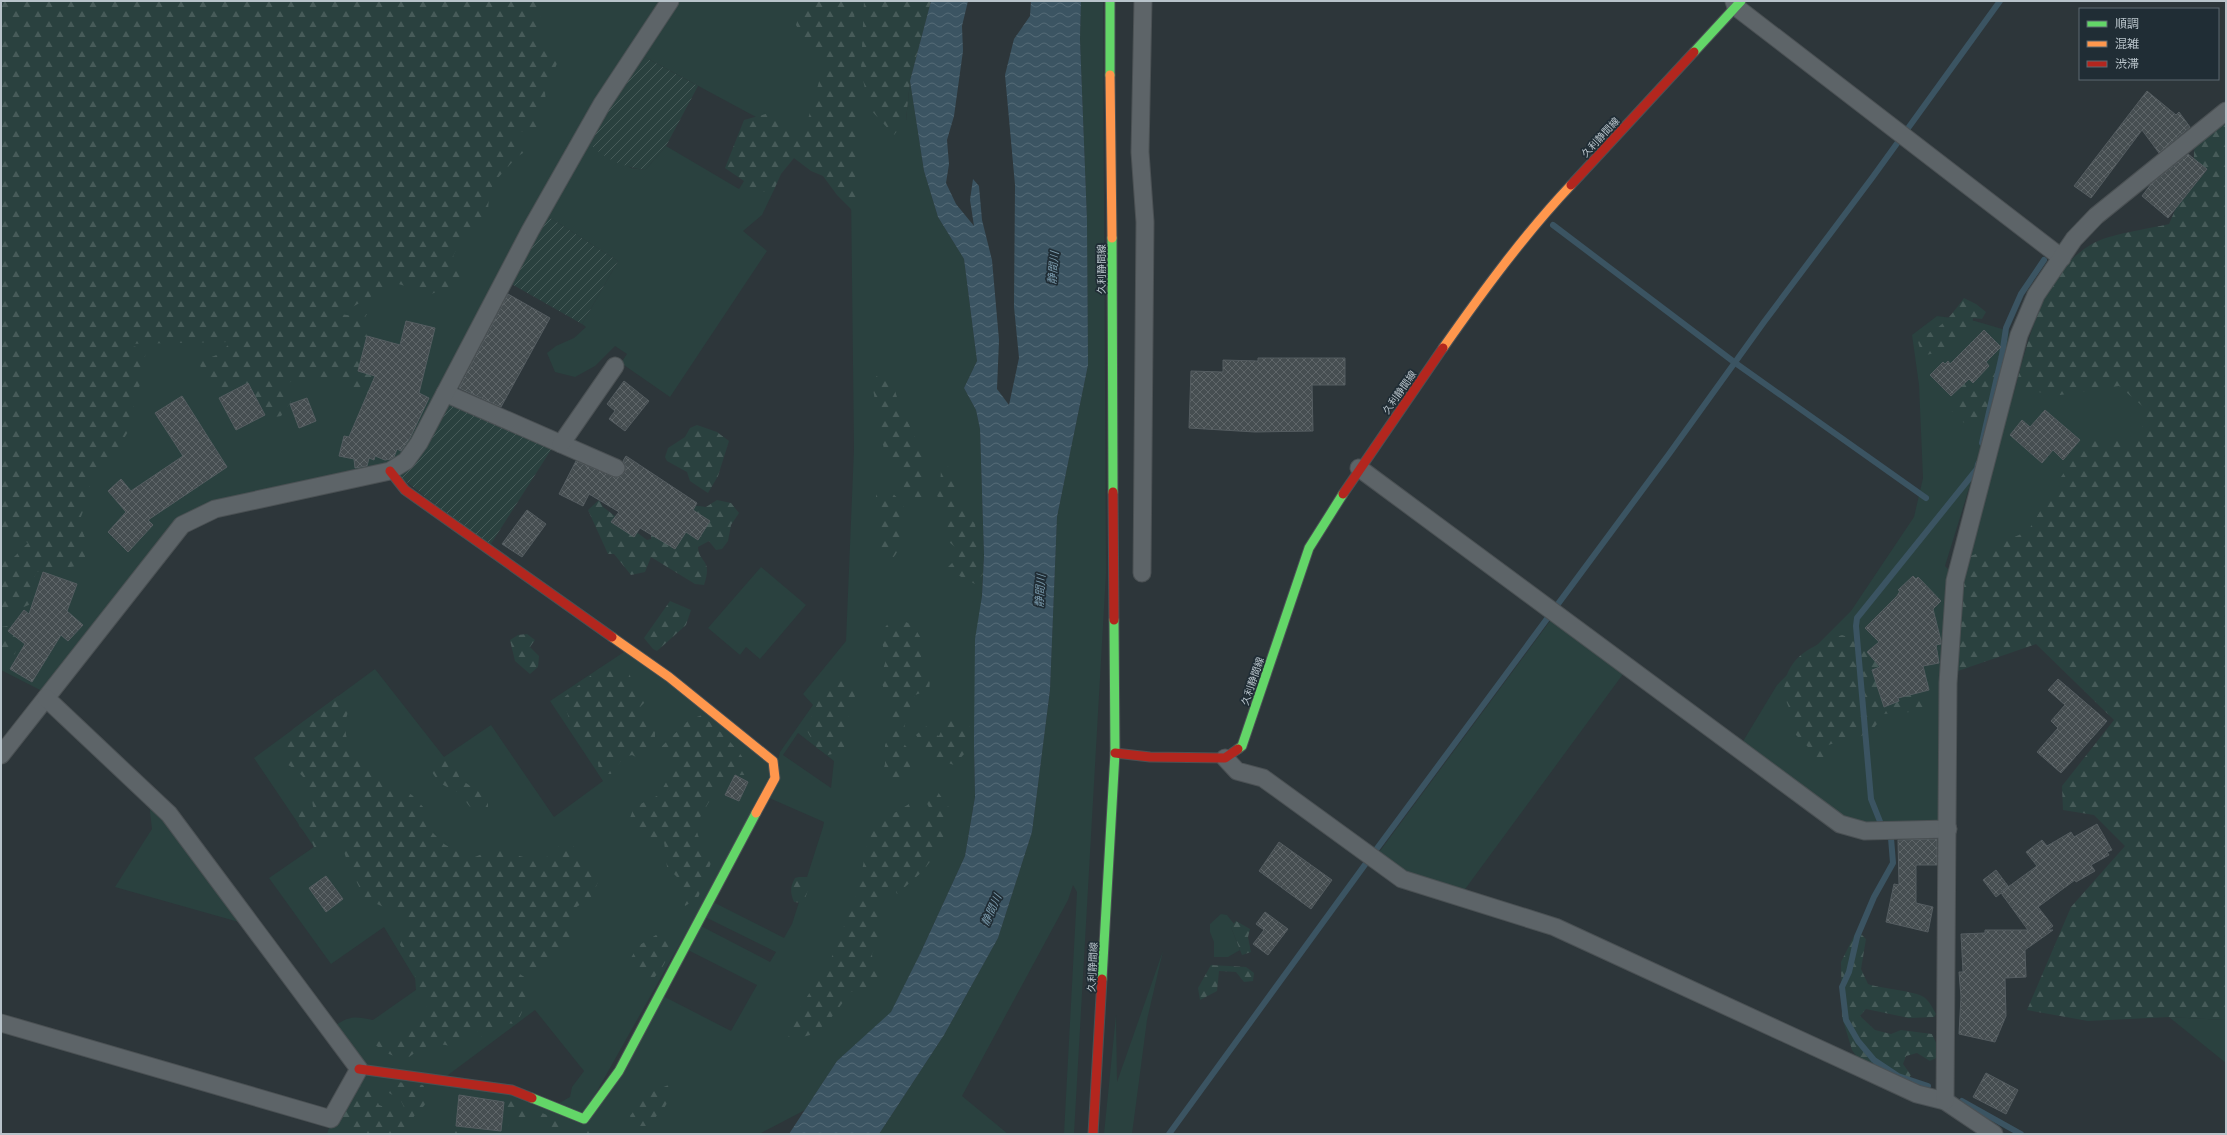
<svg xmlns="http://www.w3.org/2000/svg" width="2227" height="1135" viewBox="0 0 2227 1135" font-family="'Noto Sans','Noto Sans JP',sans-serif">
	<defs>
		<pattern id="forest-firs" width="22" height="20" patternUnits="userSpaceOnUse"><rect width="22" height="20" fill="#2a413f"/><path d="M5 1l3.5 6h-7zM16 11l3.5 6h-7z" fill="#475b59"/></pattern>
		<pattern id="garden-furrows" width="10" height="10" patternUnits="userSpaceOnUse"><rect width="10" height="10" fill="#2a413f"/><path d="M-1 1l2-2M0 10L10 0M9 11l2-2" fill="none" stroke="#475b59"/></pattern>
		<pattern id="water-waves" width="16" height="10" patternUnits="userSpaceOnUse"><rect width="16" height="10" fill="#3b5462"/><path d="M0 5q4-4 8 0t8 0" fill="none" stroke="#556b77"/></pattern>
		<pattern id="building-cross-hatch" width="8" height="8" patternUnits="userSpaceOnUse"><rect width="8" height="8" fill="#464e51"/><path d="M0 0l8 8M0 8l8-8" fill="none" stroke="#5f6669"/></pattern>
	</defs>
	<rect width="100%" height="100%" fill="#2d363a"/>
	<g fill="#2a413f" fill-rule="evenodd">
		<polygon points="537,1 664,1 403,459 178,522 42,691 1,670 1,327"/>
		<path d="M674,1H877L906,120L910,81L924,171L938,217L964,259L977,361L964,388L976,410L980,429L984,555L974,743L975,797L965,856L920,954L891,1013L837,1061L805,1110L759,1134H327L331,1122L360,1069L512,1091L584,1120L661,995L731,1031L757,985L686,949L699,925L770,962L776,952L703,916L711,901L784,938L792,924L823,827L824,822L767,797L780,752L813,705L803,694L846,641L854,449L851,192L756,117L639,54ZM798,733L834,761L831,788L783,755Z"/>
		<polygon points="1081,1 1103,1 1106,573 1074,1134 1064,1134 1077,892 1073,885 1068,900 962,1096 1008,1134 879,1134 944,1035 998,938 1032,832 1050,690 1057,517 1088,365 1087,220 1080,39"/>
		<polygon points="586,140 631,168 645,170 666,146 739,189 744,181 773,192 762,215 743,231 767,251 670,397 621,363 627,354 615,346 595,366 575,377 555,372 547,353 556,346 574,338 586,327 582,324 618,261 544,214"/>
		<polygon points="1937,316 1975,321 2009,331 2008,362 1945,566 1951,572 1944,615 1942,821 1855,825 1742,743 1777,685 1851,611 1914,517 1923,478 1919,385 1912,335"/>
		<polygon points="2102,371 2156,391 2165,454 2054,551 1964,559 2015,389"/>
		<polygon points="761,567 806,605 760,659 746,647 740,655 708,628"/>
		<polygon points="1553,617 1626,670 1463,892 1415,879 1377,855"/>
		<path d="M627,650L771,761L773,778L583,1116L556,1105L570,1097L572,1087L584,1071L535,1010L444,1078L361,1067L336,1025C351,1015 357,1017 373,1020L420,987L384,927L331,964L269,878L314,847L254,758L375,669L444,757L491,725L554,817L603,781L550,701Z"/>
		<polygon points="149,803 253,926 115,887 152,829"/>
		<polygon points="1221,914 1227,915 1234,924 1231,927 1240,950 1228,957 1214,957 1214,942 1210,932 1210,924"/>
		<polygon points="1163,951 1147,1020 1132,1134 1104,1134 1116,1015 1117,1082"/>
		<polygon points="2169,1017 2226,1020 2226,1063"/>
	</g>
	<g fill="url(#forest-firs)">
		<path d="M1,1H542L538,36L558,61L545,92L546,103C539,113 538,121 538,134L519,131L514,139L526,141L528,150L518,156L494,182L489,194L488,212L477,225L464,235L453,256L465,280L429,295L416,289L395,283L340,314L354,316L367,314L362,322L367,336L393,381L384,399L365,392L357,393C354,390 351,384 347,382C341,378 305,380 294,379L283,388L292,400L281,416L269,418L265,415L248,383L234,385L217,390C206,384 203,374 199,362L219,354L231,342L122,344L146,349L142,380L133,402L136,419L111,459L90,472V493L79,522L87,543L85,558L77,566L36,572L31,590V604L14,611L1,610V561L11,560L28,543L18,538L1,533Z"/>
		<polygon points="804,1 853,1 856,33 854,69 859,116 855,174 860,196 852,210 837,195 823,176 811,171 794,158 781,174 773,192 742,191 744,181 725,168 744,120 769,113 786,131 806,126 821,75 836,67 823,55 807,46 796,25"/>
		<polygon points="864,1 931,1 910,81 906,120 894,135 869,108 861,70"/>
		<path d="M2222,123L2226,126V1020L2169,1017L2088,1021L2027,1010L2071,907L2125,846L2094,815L2063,810L2062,786L2114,720L2036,644L1955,672L1964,559L2028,531L2061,477L2086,441H2138L2147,410L2119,386L2060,395L2015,389C2028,340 2044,271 2092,244C2109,234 2148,229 2169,224L2176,208L2207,170L2194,159C2193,136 2204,134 2222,123Z"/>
		<path d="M1964,298L1976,304L1986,312L1982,319L1973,318C1972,345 1944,351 1922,356L1917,338C1941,330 1949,318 1964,298Z"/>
		<polygon points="2006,354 2009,367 1997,379 1996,405 1982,417 1964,423 1957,413 1951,411 1953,402 1960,391 1965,369"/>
		<polygon points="881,371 890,374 899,404 920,447 924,459 925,489 923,504 903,486 904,469 886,461 873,389 876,377"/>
		<polygon points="697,425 717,432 729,441 718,476 708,493 690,481 687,472 667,461 665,457 668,448 685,437 690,428"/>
		<path d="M946,466L953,469L958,502L975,524L983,574L975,584L946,569L959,556L955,547L948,541C947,520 948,512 936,494L940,487L941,470Z"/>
		<path d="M876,486C889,489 895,494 904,506C896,533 911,538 889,563L876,550L881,516L876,498Z"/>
		<path d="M599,500L603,507L647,540L651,539V528L692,505L706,507L717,500L731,503L739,513L731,525L728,541L722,549L716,550L709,541L698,547C699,564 713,558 704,585L695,584L651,557L645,572L631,575L614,554H608L588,510Z"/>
		<polygon points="670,601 691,610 686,625 657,651 653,649 644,638"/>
		<path d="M894,617L913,625L925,645L917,669C929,674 931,677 929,690L915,695C908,711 902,727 904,744L911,752L910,769L898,780L881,779L885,764V745L891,732L892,709L880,679L886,660L880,633Z"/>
		<polygon points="7,626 18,639 15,654 5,658 1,656 1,627"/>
		<polygon points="527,634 535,640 530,647 539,656 538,667 530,674 515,661 510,640 518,635"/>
		<path d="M1842,635L1862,642L1894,663L1903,697L1929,690L1925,698L1924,711L1883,714C1869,743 1852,735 1826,746V764L1815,769L1808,758L1813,752L1796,735C1795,716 1789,711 1784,694C1783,690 1785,686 1785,682C1791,653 1817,644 1842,635Z"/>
		<path d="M600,668L629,671L632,684L645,690L647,700L640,707L639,714L655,724V738L644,751L642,760L632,755L624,757L611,774H598C601,748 586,747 573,727C569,721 566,707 562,699Z"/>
		<polygon points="829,677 849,680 855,696 846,724 844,751 828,755 817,748 806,729"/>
		<path d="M338,696L351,704C343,723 344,732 351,752L371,760L382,780L412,795L425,809L428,828L444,844L470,859L494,849L541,862L568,838L598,882L592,896L571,911L569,925L571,942C563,952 551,968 537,969C528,969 523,969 515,971L526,978C528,996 525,1009 516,1024L506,1023L498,1027L492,1038L482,1039L480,1029L464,1043L454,1047C431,1040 423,1047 405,1060L389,1054L372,1043L403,1035L420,1020L422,1011L433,1001L418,999L416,990L414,962L400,945L407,921L384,907L365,899L348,864L338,833L328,838L315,858L308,854L314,847L310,836L299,826L298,812L313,807C311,783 305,775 285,763L283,747L293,729Z"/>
		<path d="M949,714L961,719H971C969,733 963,740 965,753L954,765L931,757L916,735L926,726L929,731L939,736Z"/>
		<path d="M702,715C722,733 742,751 753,775H735L713,795L695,826L700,841L712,860L698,898L685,906L677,877L667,867L664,841L649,844L634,829L630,818L634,807L659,795L674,768L659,749L689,720Z"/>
		<path d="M452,757L460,779L488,798V812L471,808C467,804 463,796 459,793C445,784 443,789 432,772L435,758Z"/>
		<polygon points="935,788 950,809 942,843 935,855 923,871 897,894 891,879 880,908 881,935 872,954 873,967 881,983 851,992 827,1023 810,1035 787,1041 798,1011 831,959 858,891 867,845 875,825 909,804 914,822 920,823 932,813 922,794"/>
		<path d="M799,877H807C809,888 808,894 802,903L794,902C790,892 790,887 795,878Z"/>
		<polygon points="1236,921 1250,929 1248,937 1251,952 1242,955 1231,927"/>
		<path d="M1857,930L1866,939L1861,969L1868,984C1882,989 1918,991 1925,998C1930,1002 1933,1009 1936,1014L1934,1017L1909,1018L1866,1009L1860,1016L1875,1030L1891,1034L1901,1030L1932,1034L1940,1052L1936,1058L1930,1061L1917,1053L1906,1056L1903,1064L1911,1075L1907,1081L1857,1057L1852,1050L1842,1017L1841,962Z"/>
		<path d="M656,935L666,938C674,953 662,970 651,981L635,973L631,958L638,946Z"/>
		<polygon points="1211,965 1246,967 1254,973 1253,981 1244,982 1236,972 1219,971 1217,991 1200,1000 1198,988"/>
		<path d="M362,1079L370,1084L379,1105L397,1112L404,1107L400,1099L389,1093L390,1088L397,1082L423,1085L428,1094C425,1110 423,1104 415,1115C410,1121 411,1126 403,1131L405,1134H359L341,1128V1116Z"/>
		<polygon points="678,1081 678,1084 663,1110 646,1126 634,1126 630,1116 647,1094"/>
		<path d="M512,1100L563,1122L568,1128L553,1133C543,1129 538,1122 528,1118L523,1121L510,1119L508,1126L498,1130L494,1113L507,1102Z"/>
		<polygon points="456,1126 475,1128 476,1134 452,1134 450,1131"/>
		<polygon points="592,1128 602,1128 603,1134 575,1134 579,1129"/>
	</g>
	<g fill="url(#garden-furrows)">
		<path d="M639,54L698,86L666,146L645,170C622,167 602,158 586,140Z"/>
		<polygon points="544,214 618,261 582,324 508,282"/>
		<polygon points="448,395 556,442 489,547 394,472"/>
	</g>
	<polygon fill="url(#water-waves)" points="931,1 968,1 962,26 963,51 954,116 947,140 949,164 946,183 956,204 974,226 970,200 973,179 979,186 982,220 992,260 999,340 997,389 1009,405 1019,358 1014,307 1015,185 1005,75 1014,39 1030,16 1031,1 1081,1 1080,39 1087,220 1088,365 1057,517 1050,690 1032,832 998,938 944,1035 879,1134 789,1134 837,1061 891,1012 920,954 965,856 975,797 974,743 975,639 982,596 984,555 980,429 976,410 964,388 977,361 964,259 938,217 924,171 910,81"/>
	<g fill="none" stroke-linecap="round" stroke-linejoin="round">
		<g stroke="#3b5462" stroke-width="6">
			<polyline points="1553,225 1734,362 1926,498"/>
			<polyline points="1982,443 2002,355 2006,328 2021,294 2044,260"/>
			<polyline points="1881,824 1871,799 1856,626 1857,618 1977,469 1978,464"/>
			<polyline points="1891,838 1893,863 1874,897 1857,937 1849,972 1842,987 1846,1020 1858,1041 1874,1060 1898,1076 1928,1086"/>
			<polyline points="1962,1101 2021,1134"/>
			<polyline points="1169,1134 1364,866 1669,454 1764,322 1872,178 2000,1"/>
		</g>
	</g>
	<g fill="url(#building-cross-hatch)" stroke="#555d61">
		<polygon points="2147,91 2176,115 2179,112 2190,127 2159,153 2142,130 2091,198 2074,186"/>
		<polygon points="2188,154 2207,169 2168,218 2142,196 2151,184"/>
		<polygon points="508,294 550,318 501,407 459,388"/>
		<polygon points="406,321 435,328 419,393 429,398 410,438 401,451 397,449 394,457 391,459 385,460 375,456 374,460 369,458 367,466 355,468 354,459 339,456 344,436 349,437 375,376 358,371 367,336 400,345"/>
		<polygon points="1984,330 2001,347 1986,362 1989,366 1973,383 1969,379 1951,396 1930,375 1943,362 1945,364 1948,361 1950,364"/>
		<polygon points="1258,358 1345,358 1345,385 1312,385 1313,431 1255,432 1189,428 1191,371 1223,372 1223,360 1258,361"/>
		<polygon points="624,381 649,401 625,431 609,419 615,411 607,404"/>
		<polygon points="248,383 265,415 236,430 219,398"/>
		<polygon points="182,396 227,467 148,520 153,525 128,552 108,532 126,512 108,491 121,479 131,491 183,456 155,413"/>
		<polygon points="307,398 316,421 299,428 290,404"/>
		<polygon points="2045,410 2080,440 2063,460 2053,450 2042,463 2010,435 2022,420 2030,427"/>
		<polygon points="626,456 697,503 693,510 710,521 698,540 686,532 675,549 640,528 634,537 611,522 619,512 589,494 583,506 559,494 576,461 617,478 625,472 626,467 623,461"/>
		<polygon points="527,510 546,524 522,557 502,544"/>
		<polygon points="43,572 77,584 67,611 83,625 68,641 61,635 32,682 10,669 25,644 8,631 24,610 29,614"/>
		<polygon points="1913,576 1916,579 1918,577 1941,601 1933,609 1941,641 1941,644 1936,645 1939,663 1923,666 1929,690 1898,698 1899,701 1884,707 1872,670 1880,667 1867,652 1879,642 1865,628 1897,596 1900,591 1898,590"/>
		<polygon points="2058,679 2107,721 2061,773 2037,752 2058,728 2051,721 2065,705 2048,690"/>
		<polygon points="735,775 748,782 739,801 725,795"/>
		<polygon points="2097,824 2112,850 2107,852 2109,855 2091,865 2095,871 2076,882 2075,880 2038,907 2053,926 2048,930 2053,930 2025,950 2026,977 2005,978 2006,1016 1995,1042 1959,1034 1961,997 1959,972 1963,972 1961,934 1985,933 1985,930 2028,930 2001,893 1996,897 1983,880 1996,870 2008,886 2001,892 2037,866 2026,852 2042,840 2047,846 2071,832 2074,837"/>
		<polygon points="1937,839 1937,865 1916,865 1916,903 1933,907 1928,932 1886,922 1894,884 1899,885 1898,840"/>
		<polygon points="1279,842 1332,880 1311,909 1259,871"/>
		<polygon points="326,876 343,899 326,912 309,888"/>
		<polygon points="1265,912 1288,929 1268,955 1253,944 1264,930 1256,924"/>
		<polygon points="1986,1073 2018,1090 2006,1114 1973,1097"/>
		<polygon points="459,1095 504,1102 501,1131 456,1126"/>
	</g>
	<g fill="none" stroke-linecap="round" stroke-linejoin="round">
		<defs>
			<g id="street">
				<polyline points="1734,1 1736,7 2062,258"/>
				<polyline points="445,393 616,468"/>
				<polyline points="561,444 615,366"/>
				<polyline points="1359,468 1840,824 1865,831 1948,829"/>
				<polyline points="1142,573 1145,222 1140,152 1143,1"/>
				<polyline points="1,755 182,525 215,509 390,471 406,461 419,443 530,231 602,104 670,1"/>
				<polyline points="1225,758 1237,771 1263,778 1402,879 1555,927 1917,1094 1945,1101 1994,1134"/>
				<polyline points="1,1023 331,1119 359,1069 169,814 46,698"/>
				<polyline points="1945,1101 1948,683 1955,581 2019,335 2036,295 2074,239 2096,216 2226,111"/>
			</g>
			<g id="fast">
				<polyline points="1110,1 1110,75"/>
				<polyline points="1694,52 1741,1"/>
				<polyline points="1112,238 1113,492"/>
				<polyline points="1238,749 1242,746 1309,548 1343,494"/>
				<polyline points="1102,979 1115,753 1114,620"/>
				<polyline points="532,1098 584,1119 619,1071 756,813"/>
			</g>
			<g id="slow">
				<polyline points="1110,75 1112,238"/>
				<path d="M1443,348C1483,291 1524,235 1571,185"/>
				<polyline points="612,637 669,677 773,761 775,778 756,813"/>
			</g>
			<g id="jam">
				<polyline points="1571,185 1694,52"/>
				<polyline points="390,471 405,490 612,637"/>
				<polyline points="1113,492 1114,620"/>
				<polyline points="1343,494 1443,348"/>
				<polyline points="1115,753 1150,757 1225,758 1238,749"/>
				<polyline points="359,1069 512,1090 532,1098"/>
				<polyline points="1093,1134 1102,979"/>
			</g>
		</defs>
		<use href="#street" stroke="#4b5154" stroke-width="19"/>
		<use href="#fast" stroke="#4b5154" stroke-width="11"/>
		<use href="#slow" stroke="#4b5154" stroke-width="11"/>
		<use href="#jam" stroke="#4b5154" stroke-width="11"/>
		<use href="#street" stroke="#5d6468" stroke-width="17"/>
		<use href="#fast" stroke="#63d668" stroke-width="9"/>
		<use href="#slow" stroke="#ff974d" stroke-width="9"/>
		<use href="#jam" stroke="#b3261e" stroke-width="9"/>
	</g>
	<g text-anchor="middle" stroke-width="3.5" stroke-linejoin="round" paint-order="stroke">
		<g font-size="10" fill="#b8c3ca" stroke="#202d35">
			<text transform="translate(1600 137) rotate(-47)" y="4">久利静間線</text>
			<text transform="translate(1101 269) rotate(-90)" y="4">久利静間線</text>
			<text transform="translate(1399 392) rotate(-55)" y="4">久利静間線</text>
			<text transform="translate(1252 681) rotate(-71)" y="4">久利静間線</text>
			<text transform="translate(1092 967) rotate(-87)" y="4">久利静間線</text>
		</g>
		<g font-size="11" font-style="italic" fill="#7a9aac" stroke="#202d35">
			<text transform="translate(1053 268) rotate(-85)" y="4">静間川</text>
			<text transform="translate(1040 591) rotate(-86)" y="4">静間川</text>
			<text transform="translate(991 910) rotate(-66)" y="4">静間川</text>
		</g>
	</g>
	<rect width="2227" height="1135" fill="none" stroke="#b8c3ca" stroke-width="4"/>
	<rect x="2079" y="8" width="140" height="72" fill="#202d35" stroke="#5d6971"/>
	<rect x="2087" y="21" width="20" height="6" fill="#63d668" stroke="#5d6971"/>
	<text x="2115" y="28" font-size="12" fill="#b8c3ca">順調</text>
	<rect x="2087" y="41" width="20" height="6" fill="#ff974d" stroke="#5d6971"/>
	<text x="2115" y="48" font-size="12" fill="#b8c3ca">混雑</text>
	<rect x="2087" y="61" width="20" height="6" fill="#b3261e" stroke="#5d6971"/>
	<text x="2115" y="68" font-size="12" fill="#b8c3ca">渋滞</text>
</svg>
